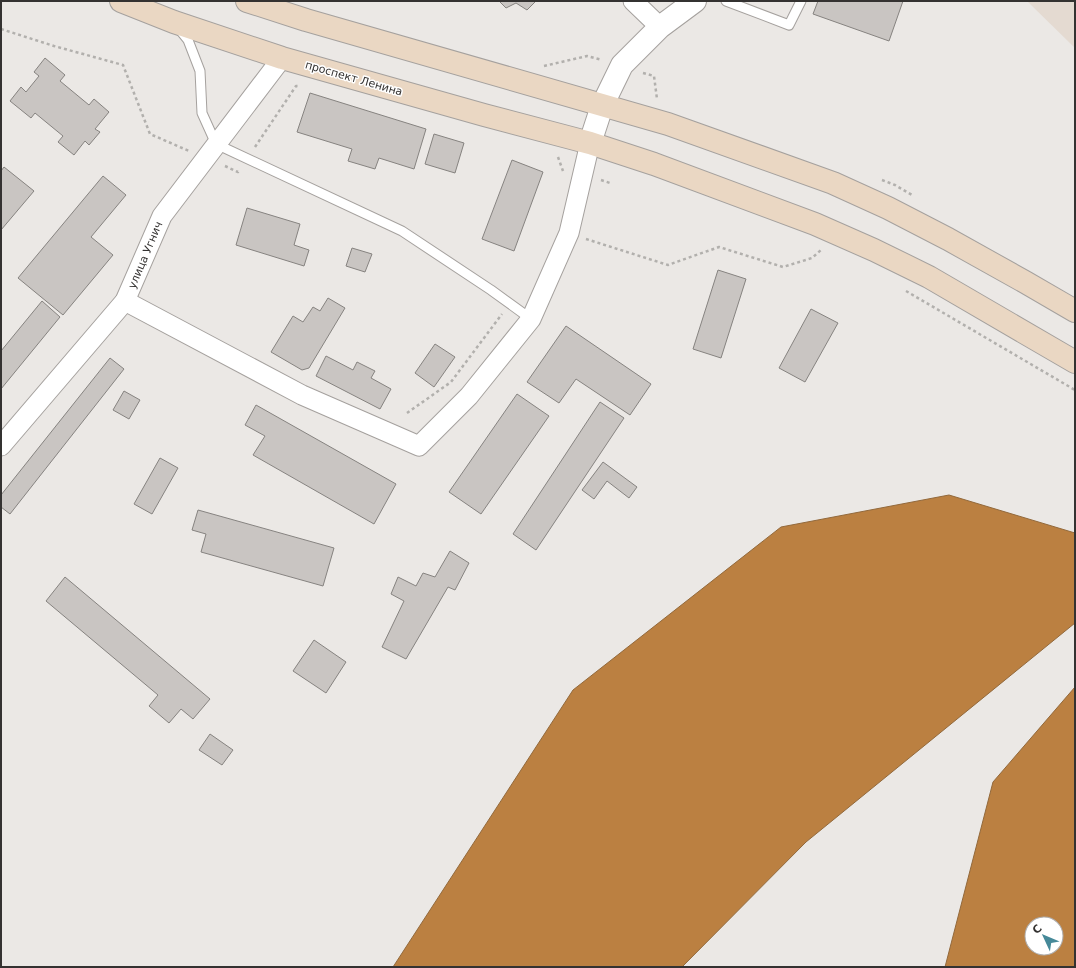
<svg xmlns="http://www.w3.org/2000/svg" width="1076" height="968" viewBox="0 0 1076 968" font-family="'DejaVu Sans',sans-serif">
	<rect width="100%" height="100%" fill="#ebe8e5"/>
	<polygon fill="#e4dad1" points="1027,1 1075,1 1075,48"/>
	<g fill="#bb8041" stroke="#92693c" fill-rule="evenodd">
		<polygon points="949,495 1075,533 1075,623 806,842 682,967 393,967 573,690 781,527"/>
		<path d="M1075,687V967H945L993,782ZM1032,924H1056V948H1032Z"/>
	</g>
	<g fill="#c9c5c2" stroke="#868380">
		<polygon points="499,1 536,1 527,10 516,3 506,8"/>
		<polygon points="818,1 903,1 889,41 813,14"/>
		<polygon points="45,58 65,75 60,81 89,105 94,99 109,112 95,129 100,132 89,145 85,141 74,155 58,142 63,136 35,113 31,118 10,101 21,87 26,92 39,76 34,72"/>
		<polygon points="310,93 426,129 414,169 379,158 375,169 348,161 352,149 297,132"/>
		<polygon points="434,134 464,143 455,173 425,164"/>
		<polygon points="512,160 543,172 514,251 482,239"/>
		<polygon points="4,167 34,191 1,230 1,171"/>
		<polygon points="103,176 126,195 91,237 113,255 63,315 18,278"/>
		<polygon points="247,208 300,224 294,245 309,250 304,266 236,245"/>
		<polygon points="352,248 372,254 365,272 346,266"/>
		<polygon points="718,270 746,279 721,358 693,349"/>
		<polygon points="328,298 345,308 309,368 302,370 271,352 293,316 303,322 313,307 320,311"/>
		<polygon points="42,301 60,317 1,389 1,351"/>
		<polygon points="811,309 838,323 805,382 779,368"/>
		<polygon points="566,326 651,384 630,415 576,379 559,403 527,382"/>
		<polygon points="435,344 455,357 434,387 415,373"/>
		<polygon points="326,356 353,370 357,362 375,371 371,378 391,389 380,409 316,376"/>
		<polygon points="110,358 124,369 10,514 1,507 1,495"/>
		<polygon points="124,391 140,400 129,419 113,410"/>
		<polygon points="517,394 549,416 481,514 449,492"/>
		<polygon points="600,402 624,418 536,550 513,534"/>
		<polygon points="256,405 396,484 374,524 253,455 265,436 245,425"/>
		<polygon points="160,458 178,468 152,514 134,504"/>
		<polygon points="603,462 637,487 629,498 607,481 594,499 582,490"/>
		<polygon points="198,510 334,548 323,586 201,552 206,534 192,530"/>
		<polygon points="450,551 469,563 455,590 448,587 406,659 382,647 404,601 391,594 398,577 416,586 423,573 435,577"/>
		<polygon points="65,577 210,699 193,719 181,709 169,723 149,706 158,695 46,601"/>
		<polygon points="314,640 346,662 326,693 293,671"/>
		<polygon points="210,734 233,750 222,765 199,750"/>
	</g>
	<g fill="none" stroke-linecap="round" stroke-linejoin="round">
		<defs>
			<g id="service">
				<polyline points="726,1 789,25 801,1"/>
				<polyline points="179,29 188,40 200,71 202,113 216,144 402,231 491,290 531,319"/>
			</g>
			<g id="minor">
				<polyline points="633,1 660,27"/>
				<polyline points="125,301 302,395 419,446 469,396 531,319 569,233 590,143"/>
				<polyline points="1,446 125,301 162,216 282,58"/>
			</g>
			<polyline id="tertiary" points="590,143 602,106 622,65 660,27 695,1"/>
			<g id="secondary">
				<polyline points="121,1 174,22 282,58 484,115 590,143 654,164 815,224 874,250 929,277 1075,362"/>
				<polyline points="247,1 306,20 668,124 833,183 888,208 948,239 1025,282 1075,311"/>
			</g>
		</defs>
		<use href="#service" stroke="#a5a19e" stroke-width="11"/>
		<use href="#minor" stroke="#a5a19e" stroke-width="21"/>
		<use href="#tertiary" stroke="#a5a19e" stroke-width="24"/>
		<use href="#secondary" stroke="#a5a19e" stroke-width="24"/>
		<g stroke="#b2b0ad" stroke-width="2.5" stroke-dasharray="3 3" stroke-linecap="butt">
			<polyline points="1,29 54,46 123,65 150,134 189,151"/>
			<polyline points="544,66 587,56 602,60"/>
			<polyline points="643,73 654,76 657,99"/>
			<polyline points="255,147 296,86 300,86"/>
			<polyline points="558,157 563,171"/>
			<polyline points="225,166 238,172 239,171"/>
			<polyline points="601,180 610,183"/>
			<polyline points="882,180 895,185 912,195"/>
			<polyline points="586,239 668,265 719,247 783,267 812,258 822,249"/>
			<polyline points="906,291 1075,390"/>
			<polyline points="407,413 451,382 502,314"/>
		</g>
		<use href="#service" stroke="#fff" stroke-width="9"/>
		<use href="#minor" stroke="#fff" stroke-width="19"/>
		<use href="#tertiary" stroke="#fff" stroke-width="22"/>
		<use href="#secondary" stroke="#ead7c3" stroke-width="22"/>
	</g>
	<g text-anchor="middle" stroke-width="3" stroke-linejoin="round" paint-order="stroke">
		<g font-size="11" fill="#343231" stroke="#fff">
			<text transform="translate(354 78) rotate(16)" y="4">проспект Ленина</text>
			<text transform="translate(145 255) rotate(-67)" y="4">улица Угнич</text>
		</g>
	</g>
	<rect width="1076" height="968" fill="none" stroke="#343231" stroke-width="4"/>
	<g transform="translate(1044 936) rotate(314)"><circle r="19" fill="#ffffff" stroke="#aeadad"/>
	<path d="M0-3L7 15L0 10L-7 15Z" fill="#468999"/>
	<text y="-6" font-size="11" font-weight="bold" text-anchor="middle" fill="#343231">С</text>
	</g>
</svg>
